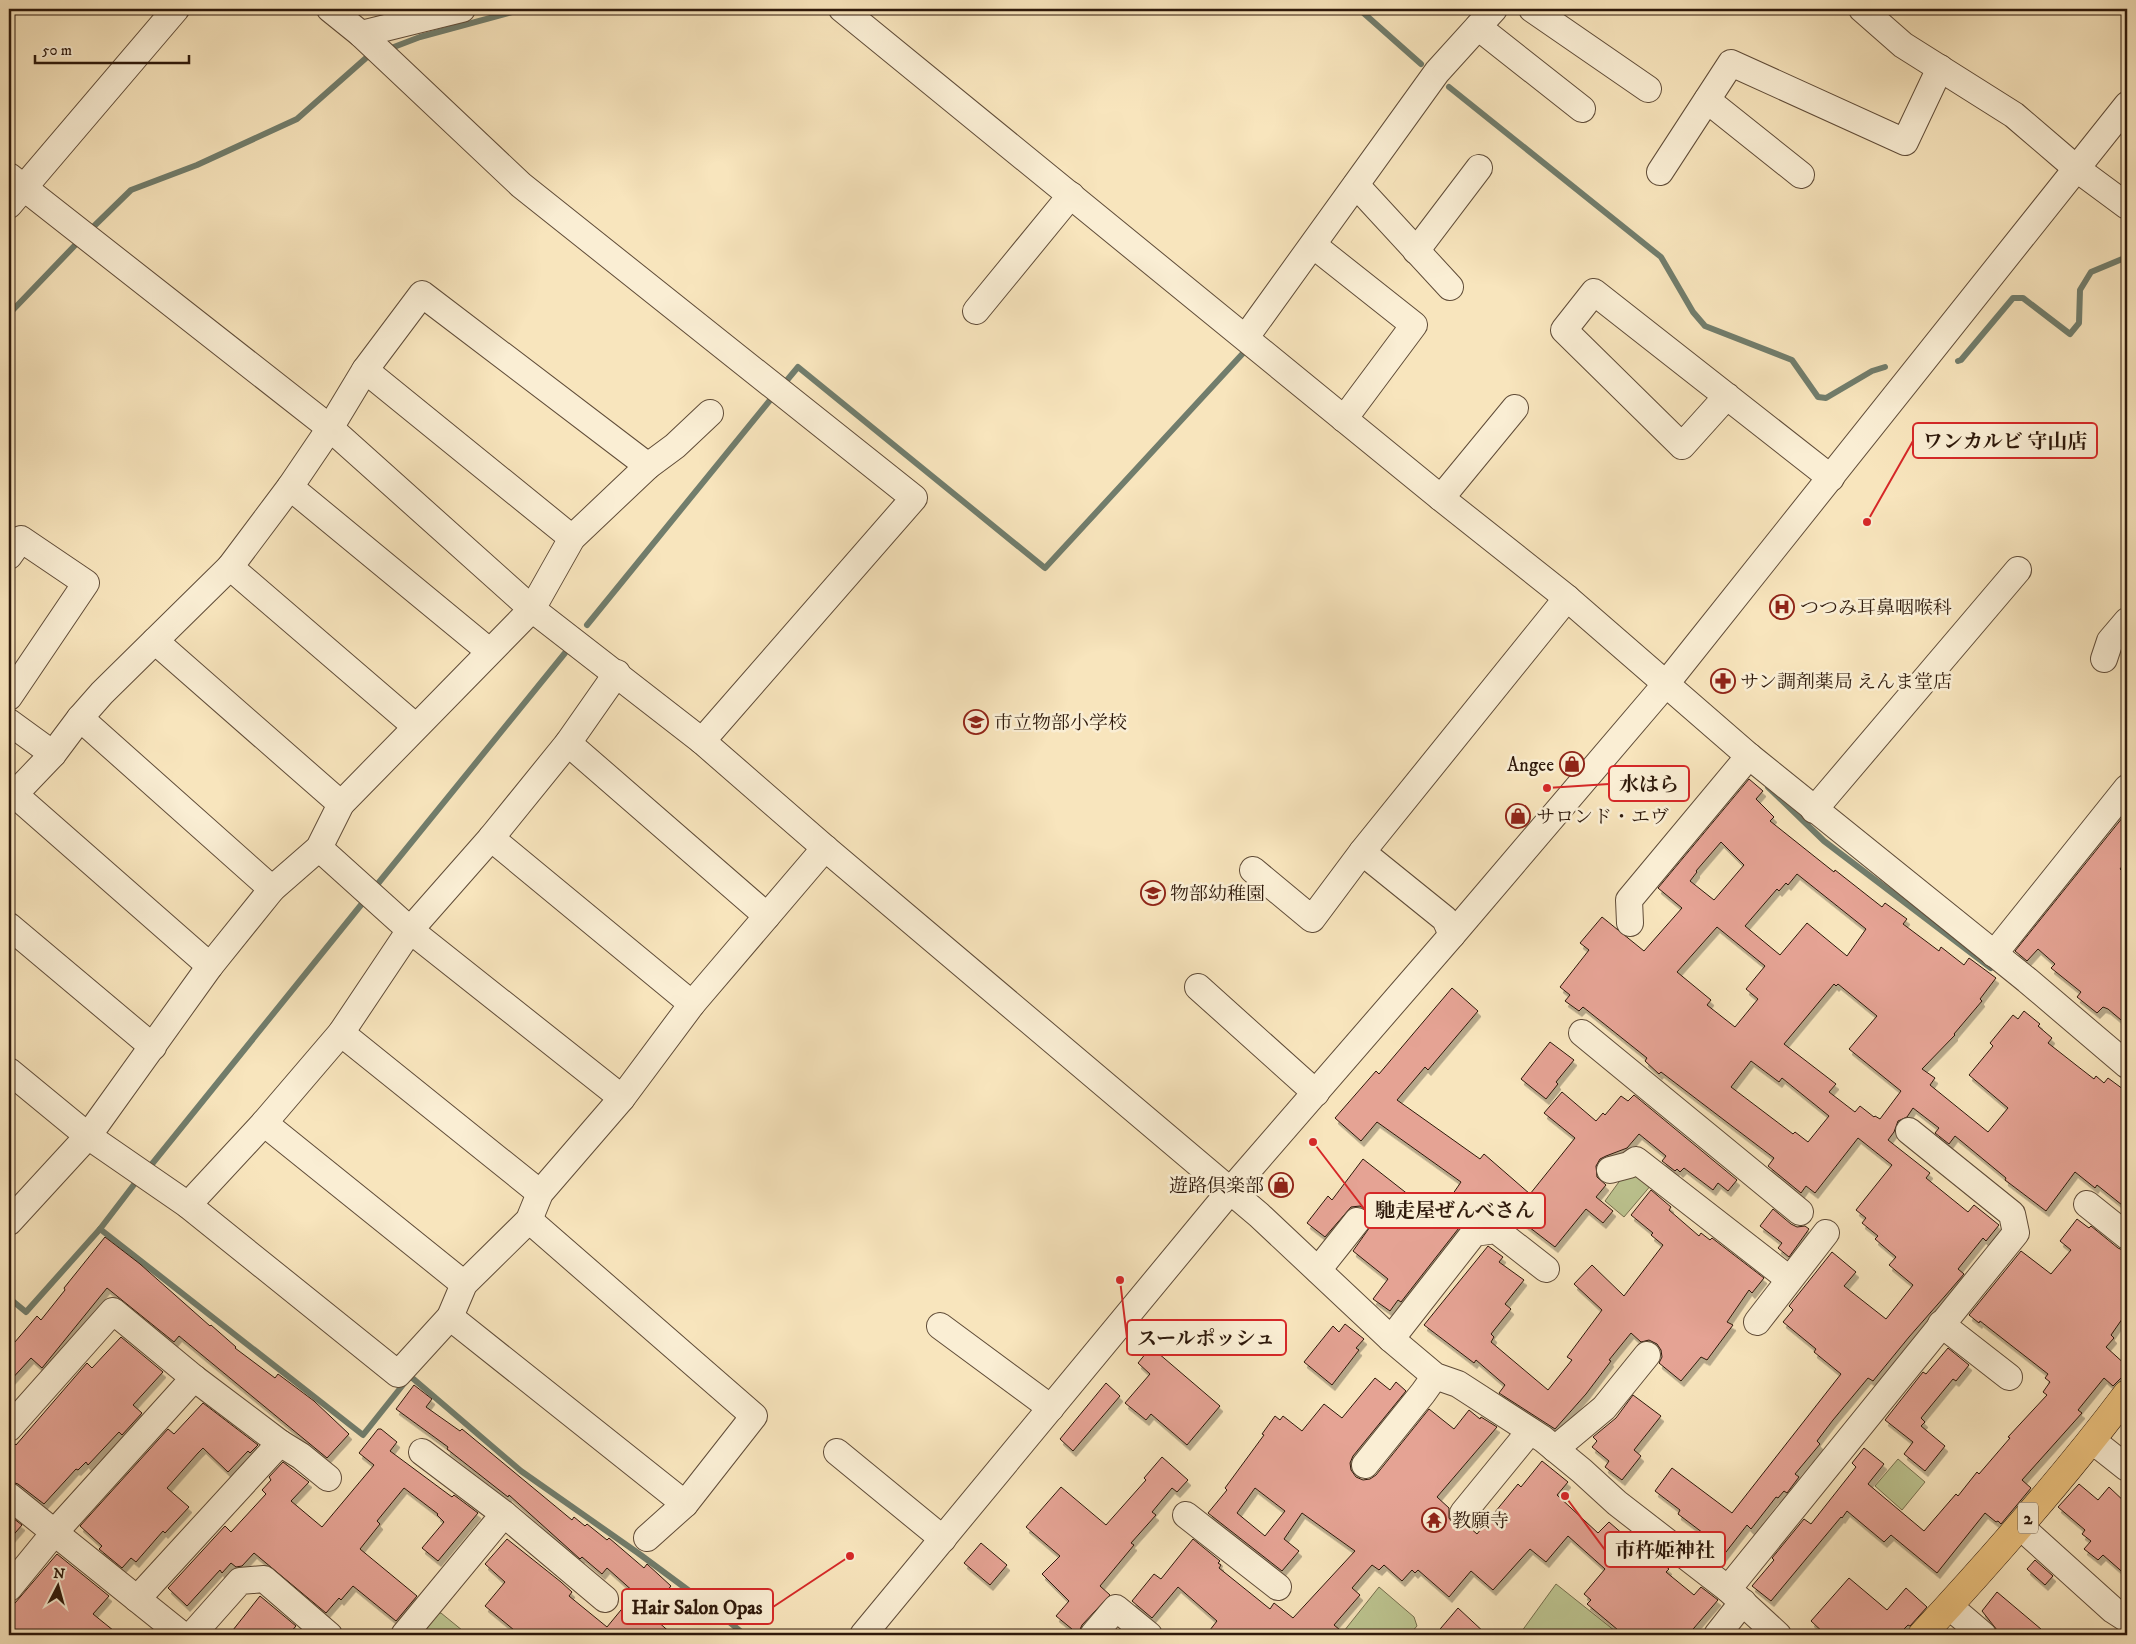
<svg xmlns="http://www.w3.org/2000/svg" width="2136" height="1644" viewBox="0 0 2136 1644" font-family="'IM FELL DW Pica','Noto Serif JP',serif">
	<defs>
		<filter id="shadow"><feDropShadow dx="3" dy="5.5" stdDeviation="0" flood-color="#0004"/></filter>
	</defs>
	<rect width="100%" height="100%" fill="#f8e5bd"/>
	<filter id="stains"><feTurbulence type="fractalNoise" baseFrequency=".004" numOctaves="4"/><feColorMatrix values="0 0 0 0 .2 0 0 0 0 .09 0 0 0 0 .02 0 0 0 .5 -.17"/></filter>
	<radialGradient id="worn" r=".72"><stop offset=".6" stop-color="#630" stop-opacity="0"/><stop offset="1" stop-color="#630" stop-opacity=".3"/></radialGradient>
	<g fill="#bdc591" stroke="#766f4e">
		<polygon points="1638,1174 1652,1184 1624,1217 1605,1201 1624,1175"/>
		<polygon points="1898,1459 1925,1482 1902,1510 1875,1486"/>
		<polygon points="1556,1584 1620,1635 1519,1635"/>
		<polygon points="1379,1587 1414,1617 1417,1626 1409,1635 1350,1635 1344,1631"/>
		<polygon points="441,1613 468,1635 417,1635 435,1614"/>
	</g>
	<g fill="none" stroke-linecap="round" stroke-linejoin="round">
		<g stroke="#717d6c" stroke-width="6">
			<polyline points="1359,9 1421,64"/>
			<polyline points="386,50 420,37 523,9"/>
			<polyline points="1449,87 1661,257 1693,312 1705,326 1792,360 1818,397 1826,398 1872,371 1885,367"/>
			<polyline points="89,231 131,190 197,165 297,119 366,58 374,55"/>
			<polyline points="9,314 81,239"/>
			<polyline points="1958,361 1961,360 2013,298 2023,298 2070,334 2079,323 2080,290 2091,272 2127,257"/>
			<polyline points="783,385 798,367 1045,568 1246,350 1248,352"/>
			<polyline points="587,625 775,394"/>
			<polyline points="1768,787 1824,841 1991,968"/>
			<polyline points="376,886 565,653"/>
			<polyline points="152,1164 365,900"/>
			<polyline points="100,1229 363,1435 410,1376 521,1471 638,1553 711,1607 745,1635"/>
			<polyline points="9,1298 26,1312 100,1229 136,1182"/>
		</g>
	</g>
	<g fill="#e5a394" stroke="#2e190b" fill-rule="evenodd" filter="url(#shadow)">
		<path d="M1749,779L1763,791L1756,799L1774,817L1770,821L1834,872L1835,870L1882,907L1885,903L1907,919L1903,924L1939,951L1941,947L1964,965L1969,958L1996,978L1980,999L1982,1001L1954,1034L1955,1035L1922,1069L1935,1078L1930,1085L1988,1132L2008,1108L1969,1075L1993,1046L1990,1043L2013,1015L2018,1019L2024,1011L2040,1024L2038,1026L2052,1038L2048,1043L2076,1065L2094,1079L2096,1076L2104,1083L2108,1078L2127,1092V1209L2097,1185L2095,1188L2075,1172L2046,1211L2005,1180L2006,1178L1955,1136L1949,1144L1935,1133L1939,1128L1913,1108L1907,1117L1898,1121L1894,1132L1888,1140L1930,1173L1926,1178L1968,1212L1974,1205L1999,1225L1986,1241L1983,1238L1958,1269L1964,1274L1945,1296L1909,1337L1873,1381L1868,1378L1833,1420L1817,1441L1820,1444L1795,1474L1799,1477L1787,1493L1784,1491L1778,1498L1776,1497L1751,1529L1747,1525L1719,1561L1704,1549L1711,1539L1678,1514L1680,1510L1655,1491L1672,1468L1732,1513L1841,1374L1814,1352L1816,1349L1783,1322L1793,1310L1789,1306L1832,1252L1856,1272L1844,1286L1886,1319L1913,1285L1889,1265L1896,1257L1875,1239L1878,1236L1862,1223L1866,1218L1856,1210L1892,1165L1858,1138L1815,1193L1806,1186L1801,1193L1768,1166L1774,1158L1661,1072L1659,1074L1645,1061L1647,1058L1583,1007L1579,1011L1565,1001L1570,995L1560,987L1589,950L1580,943L1602,917L1644,951L1682,908L1658,888ZM1721,842L1744,865L1714,900L1690,881L1697,872L1696,871ZM1797,874L1866,929L1847,956L1807,923L1780,955L1745,926L1777,889L1779,891L1786,883L1788,885ZM1717,927L1765,966L1746,989L1758,999L1735,1027L1707,1005L1711,1000L1677,972ZM1834,984L1836,986L1838,984L1877,1016L1849,1049L1901,1091L1880,1119L1875,1116L1874,1117L1860,1106L1855,1112L1829,1092L1836,1084L1784,1044ZM1751,1061L1779,1082L1782,1078L1829,1116L1808,1142L1795,1132L1793,1134L1731,1087Z"/>
		<polygon points="2127,812 2127,860 2120,869 2127,875 2127,1025 2108,1009 2103,1007 2097,1013 2077,997 2081,992 2051,968 2055,964 2038,949 2027,961 2015,951"/>
		<polygon points="1452,988 1478,1011 1428,1070 1425,1067 1397,1100 1480,1159 1484,1154 1530,1194 1575,1138 1544,1113 1562,1092 1596,1121 1603,1113 1605,1115 1621,1096 1628,1101 1634,1095 1737,1180 1728,1191 1718,1183 1713,1190 1684,1168 1680,1172 1677,1169 1675,1171 1662,1161 1666,1156 1639,1134 1627,1148 1606,1156 1600,1159 1596,1166 1597,1177 1606,1185 1596,1197 1613,1211 1603,1223 1586,1209 1555,1247 1486,1194 1468,1220 1462,1224 1401,1302 1398,1300 1390,1311 1373,1299 1388,1279 1353,1251 1372,1224 1371,1216 1367,1210 1360,1206 1351,1207 1325,1237 1307,1223 1328,1196 1332,1200 1363,1159 1437,1217 1461,1182 1377,1122 1361,1141 1335,1118 1376,1071 1379,1074"/>
		<polygon points="1550,1042 1574,1060 1556,1082 1558,1084 1546,1099 1521,1079"/>
		<polygon points="1651,1190 1671,1207 1669,1210 1699,1236 1701,1233 1710,1240 1712,1238 1764,1278 1752,1293 1749,1290 1727,1322 1733,1325 1707,1360 1701,1357 1681,1381 1659,1363 1662,1357 1661,1350 1657,1344 1649,1340 1641,1342 1631,1333 1609,1360 1611,1361 1586,1394 1555,1429 1499,1393 1505,1385 1476,1360 1474,1363 1424,1325 1488,1246 1503,1257 1499,1262 1524,1280 1505,1304 1511,1309 1491,1334 1494,1337 1491,1342 1548,1390 1572,1360 1567,1357 1602,1310 1574,1284 1592,1265 1624,1296 1663,1245 1651,1235 1653,1233 1631,1215"/>
		<polygon points="1773,1209 1791,1224 1797,1227 1805,1226 1809,1229 1789,1257 1778,1248 1782,1243 1760,1226"/>
		<polygon points="2077,1219 2089,1228 2091,1226 2118,1248 2127,1252 2127,1312 2111,1335 2114,1338 2106,1347 2127,1366 2127,1372 2113,1386 2104,1378 2078,1410 2082,1413 2022,1480 2031,1488 2001,1524 1998,1521 1996,1522 1985,1513 1937,1573 1891,1535 1884,1542 1847,1511 1842,1518 1841,1517 1771,1601 1752,1586 1774,1560 1772,1558 1804,1519 1811,1524 1856,1467 1852,1463 1864,1448 1884,1464 1868,1484 1924,1531 1956,1494 1958,1496 1977,1472 1979,1474 2010,1438 2008,1437 2047,1395 2043,1392 2050,1382 2045,1378 2048,1374 1980,1321 1979,1323 1969,1315 2021,1251 2051,1274 2071,1250 2060,1241"/>
		<polygon points="105,1237 140,1264 210,1326 211,1325 236,1347 235,1348 275,1378 278,1374 314,1401 349,1434 327,1458 179,1336 174,1342 107,1288 42,1368 31,1358 9,1382 9,1349 37,1316 41,1320 65,1290 64,1288"/>
		<polygon points="1345,1324 1364,1339 1356,1348 1359,1350 1332,1385 1304,1362 1333,1326 1339,1332"/>
		<polygon points="121,1337 163,1372 133,1405 142,1413 122,1435 119,1432 88,1465 86,1462 78,1470 76,1469 44,1504 18,1484 9,1481 9,1443 13,1442 16,1445 87,1363 92,1368"/>
		<polygon points="1151,1347 1220,1406 1187,1445 1151,1414 1146,1420 1125,1403 1150,1374 1138,1363"/>
		<polygon points="1948,1348 1969,1365 1956,1381 1953,1379 1921,1418 1925,1422 1921,1426 1945,1446 1925,1471 1904,1454 1913,1442 1885,1420 1923,1372 1926,1374"/>
		<path d="M1375,1378L1390,1390L1396,1382L1406,1391L1353,1456L1350,1463L1351,1470L1356,1477L1363,1480L1370,1479L1376,1475L1429,1409L1454,1429L1469,1410L1480,1419L1481,1417L1497,1427L1437,1497L1449,1508V1518L1454,1525L1461,1528L1469,1527L1477,1534L1518,1484L1521,1487L1542,1461L1568,1482L1557,1495L1598,1533L1609,1522L1625,1536L1623,1538L1654,1562L1657,1559L1669,1569L1666,1572L1694,1595L1701,1587L1718,1600L1688,1635H1624L1587,1604L1591,1600L1584,1594L1605,1569L1568,1536L1546,1562L1530,1549L1493,1590L1471,1571L1449,1597L1418,1570L1415,1573L1412,1570L1402,1581L1384,1565L1379,1570L1372,1565L1352,1588L1360,1595L1334,1625L1346,1635H1206L1217,1621L1178,1587L1152,1618L1132,1601L1154,1574L1161,1579L1193,1539L1220,1561L1218,1563L1221,1565L1219,1568L1270,1609L1274,1603L1293,1618L1355,1551L1302,1513L1284,1539L1299,1551L1282,1571L1208,1513L1227,1490L1225,1488L1264,1435L1262,1434L1275,1416L1280,1420L1283,1416L1302,1431L1324,1404L1342,1418ZM1255,1488L1285,1511L1265,1536L1237,1513Z"/>
		<polygon points="1106,1383 1120,1396 1073,1451 1060,1439"/>
		<polygon points="414,1385 432,1399 426,1407 460,1431 462,1429 572,1520 574,1517 585,1526 587,1524 607,1540 609,1538 644,1568 647,1564 671,1586 655,1604 663,1612 656,1620 673,1635 520,1635 485,1606 505,1582 485,1564 507,1539 561,1582 572,1592 569,1596 607,1627 635,1593 607,1568 602,1574 582,1557 580,1559 509,1495 508,1497 447,1449 448,1447 396,1409"/>
		<polygon points="1633,1395 1661,1416 1634,1450 1641,1456 1622,1480 1605,1467 1609,1461 1592,1447 1597,1441 1593,1437 1616,1418"/>
		<polygon points="203,1403 258,1445 250,1453 248,1451 228,1472 203,1448 198,1453 167,1488 189,1507 165,1533 163,1531 136,1562 131,1558 122,1568 99,1549 102,1546 80,1526 168,1429 174,1434"/>
		<polygon points="378,1429 381,1429 397,1442 390,1451 452,1497 454,1495 478,1513 438,1561 422,1548 444,1522 437,1515 438,1514 404,1488 377,1521 380,1524 360,1549 417,1596 396,1621 353,1586 341,1600 339,1598 326,1613 254,1553 242,1566 236,1567 231,1563 222,1573 220,1570 187,1606 168,1588 225,1526 231,1532 266,1494 262,1490 271,1480 269,1477 283,1462 309,1482 291,1501 322,1527 374,1465 359,1453"/>
		<polygon points="1162,1457 1188,1480 1177,1492 1172,1488 1152,1512 1156,1515 1131,1543 1134,1545 1100,1586 1110,1595 1082,1625 1078,1634 1056,1616 1069,1601 1042,1574 1060,1556 1026,1527 1061,1487 1106,1525 1146,1480 1144,1478"/>
		<polygon points="2079,1484 2098,1500 2109,1487 2127,1504 2127,1576 2103,1555 2098,1560 2084,1549 2091,1541 2082,1534 2085,1530 2058,1507"/>
		<polygon points="9,1515 22,1525 9,1540"/>
		<polygon points="981,1543 1007,1565 990,1585 964,1563"/>
		<polygon points="57,1554 109,1596 93,1614 119,1635 9,1635 9,1610"/>
		<polygon points="2035,1560 2053,1576 2045,1585 2027,1569"/>
		<polygon points="1849,1578 1887,1610 1906,1588 1927,1607 1910,1626 1908,1625 1898,1635 1826,1635 1811,1621"/>
		<polygon points="1997,1592 2048,1635 1998,1635 1997,1630 1982,1611"/>
		<polygon points="260,1596 296,1626 288,1635 229,1635"/>
		<polygon points="1458,1608 1487,1635 1435,1635"/>
	</g>
	<g fill="none" stroke-linecap="round" stroke-linejoin="round">
		<defs>
			<g id="minor">
				<polyline points="330,9 361,34 521,185 914,498 702,741"/>
				<polyline points="842,9 1441,498 1567,598 1749,756 2027,980 2127,1065"/>
				<polyline points="1532,9 1648,89"/>
				<polyline points="1862,9 1903,45 2014,115 2077,169 2127,206"/>
				<polyline points="1478,27 1582,109"/>
				<polyline points="361,34 462,9"/>
				<polyline points="1707,100 1801,175"/>
				<polyline points="1660,172 1731,63 1905,142 1940,68"/>
				<polyline points="9,176 330,428 532,609 702,741 825,848 1259,1215 1391,1339 1435,1376 1458,1384 1543,1439 1582,1471 1617,1503 1728,1589 1778,1635"/>
				<polyline points="1356,185 1450,287"/>
				<polyline points="9,205 176,9"/>
				<polyline points="1313,245 1414,325 1344,419"/>
				<polyline points="1416,251 1479,168"/>
				<polyline points="976,311 1071,195"/>
				<polyline points="1246,337 1437,72 1494,9"/>
				<polyline points="365,370 572,538"/>
				<polyline points="1727,396 1682,446 1564,330 1594,292 1831,478"/>
				<polyline points="290,487 489,651"/>
				<polyline points="1441,498 1515,408"/>
				<polyline points="9,556 21,539 86,583 9,697"/>
				<polyline points="230,567 415,726"/>
				<polyline points="155,641 341,804"/>
				<polyline points="2104,659 2110,641 2127,621"/>
				<polyline points="80,718 272,889"/>
				<polyline points="9,722 53,754"/>
				<polyline points="568,743 767,916"/>
				<polyline points="14,794 210,966"/>
				<polyline points="9,800 53,754 80,718 102,693 230,567 290,487 330,428 365,370 422,294 648,466"/>
				<polyline points="1814,810 2018,570"/>
				<polyline points="491,838 692,1004"/>
				<polyline points="319,848 410,930 622,1098"/>
				<polyline points="1253,870 1312,919 1362,852"/>
				<polyline points="1630,923 1629,900 1749,756"/>
				<polyline points="9,926 153,1047"/>
				<polyline points="1452,935 1445,919 1362,852 1567,598"/>
				<polyline points="1994,954 2127,788"/>
				<polyline points="1198,987 1316,1093"/>
				<polyline points="341,1033 540,1193"/>
				<polyline points="1582,1033 1800,1212"/>
				<polyline points="9,1071 88,1136 188,1205 398,1374 450,1317 464,1284 529,1220 540,1193 622,1098 692,1004 825,848"/>
				<polyline points="264,1123 464,1284"/>
				<polyline points="1610,1170 1629,1165 1636,1160 1789,1279"/>
				<polyline points="2087,1204 2127,1236"/>
				<polyline points="188,1205 264,1123 341,1033 410,930 491,838 568,743 617,673"/>
				<polyline points="529,1220 754,1416 685,1504 647,1538"/>
				<polyline points="9,1222 88,1136 210,966 272,889 319,848 341,804 532,609 572,538 648,466 675,446 710,413"/>
				<polyline points="1318,1270 1357,1221"/>
				<polyline points="450,1317 685,1504"/>
				<polyline points="1757,1322 1826,1233"/>
				<polyline points="1941,1324 2009,1377"/>
				<polyline points="940,1326 1051,1408"/>
				<polyline points="1391,1339 1474,1233 1496,1230 1546,1269"/>
				<polyline points="9,1428 113,1311 194,1378 280,1443 137,1599"/>
				<polyline points="2091,1442 2103,1449 2127,1468"/>
				<polyline points="280,1443 301,1456 328,1478"/>
				<polyline points="1555,1449 1604,1408 1647,1355"/>
				<polyline points="837,1452 943,1539"/>
				<polyline points="1365,1465 1423,1393 1435,1376"/>
				<polyline points="9,1496 182,1635"/>
				<polyline points="1463,1513 1530,1431"/>
				<polyline points="504,1514 605,1599"/>
				<polyline points="1186,1515 1278,1587"/>
				<polyline points="2021,1527 2113,1610 2127,1619"/>
				<polyline points="9,1588 54,1533 194,1378"/>
				<polyline points="1728,1589 2016,1233 2012,1214 1909,1131"/>
				<polyline points="1949,1606 1983,1635"/>
				<polyline points="192,1635 240,1581 264,1579 329,1635"/>
				<polyline points="404,1635 504,1514 422,1452"/>
				<polyline points="863,1635 1230,1191 1452,935 1665,685 2127,105"/>
				<polyline points="1093,1635 1116,1608 1149,1635"/>
				<polyline points="1717,1635 1743,1602"/>
			</g>
			<path id="major" d="M1922,1635C1994,1557 2063,1479 2127,1394"/>
		</defs>
		<use href="#minor" stroke="#604c38" stroke-width="28"/>
		<use href="#major" stroke="#2e190b" stroke-width="29"/>
		<use href="#minor" stroke="#faeed4" stroke-width="26"/>
		<use href="#major" stroke="#ecc27e" stroke-width="28"/>
	</g>
	<defs>
		<symbol id="hospital-ring" viewBox="-11 -11 22 22"><circle r="9.5" fill="#faeed4" stroke="#8f2418" stroke-width="1.5"/><path d="M-5-5h3v3.5h4V-5h3V5h-3V1.5h-4V5h-3Z" fill="#8f2418"/></symbol>
		<symbol id="pharmacy-ring" viewBox="-11 -11 22 22"><circle r="9.5" fill="#faeed4" stroke="#8f2418" stroke-width="1.5"/><path d="M-2-6h4v4h4v4h-4v4h-4v-4h-4v-4h4Z" fill="#8f2418"/></symbol>
		<symbol id="school-ring" viewBox="-11 -11 22 22"><circle r="9.5" fill="#faeed4" stroke="#8f2418" stroke-width="1.5"/><path d="M0-5L7-2L0 1L-7-2ZM-4 1L0 2.5L4 1V4Q0 6-4 4Z" fill="#8f2418"/></symbol>
		<symbol id="shop-ring" viewBox="-11 -11 22 22"><circle r="9.5" fill="#faeed4" stroke="#8f2418" stroke-width="1.5"/><path d="M-5-2.5h2.3a2.7 3.5 0 0 1 5.4 0H5L5.5 6h-11ZM-1.5-2.5h3a1.5 2.3 0 0 0-3 0Z" fill="#8f2418"/></symbol>
		<symbol id="temple-ring" viewBox="-11 -11 22 22"><circle r="9.5" fill="#faeed4" stroke="#8f2418" stroke-width="1.5"/><path d="M0-6L5-2H3V0L6.5 2.5H4V6H1.5V3h-3V6H-4V2.5H-6.5L-3 0V-2H-5Z" fill="#8f2418"/></symbol>
	</defs>
	<g fill-rule="evenodd">
		<use href="#hospital-ring" x="1768" y="593" width="28" height="28"/>
		<use href="#pharmacy-ring" x="1709" y="667" width="28" height="28"/>
		<use href="#school-ring" x="962" y="708" width="28" height="28"/>
		<use href="#shop-ring" x="1558" y="750" width="28" height="28"/>
		<use href="#shop-ring" x="1504" y="802" width="28" height="28"/>
		<use href="#school-ring" x="1139" y="879" width="28" height="28"/>
		<use href="#shop-ring" x="1267" y="1171" width="28" height="28"/>
		<use href="#temple-ring" x="1420" y="1506" width="28" height="28"/>
	</g>
	<g text-anchor="middle" stroke-width="5" stroke-linejoin="round" paint-order="stroke">
		<rect fill="#faeed4" stroke="#6b5947" stroke-width="1" x="2018" y="1502.5" width="20" height="31" rx="4"/>
		<g font-size="18" font-weight="bold" fill="#2e190b">
			<text x="2028" y="1524">2</text>
		</g>
		<g font-size="19" fill="#2e190b" stroke="#faeed4" text-anchor="start">
			<text x="1800" y="614">つつみ耳鼻咽喉科</text>
			<text x="1740" y="688">サン調剤薬局 えんま堂店</text>
			<text x="994" y="729">市立物部小学校</text>
			<text x="1554" y="771" text-anchor="end">Angee</text>
			<text x="1536" y="823">サロンド・エヴ</text>
			<text x="1170" y="900">物部幼稚園</text>
			<text x="1264" y="1192" text-anchor="end">遊路倶楽部</text>
			<text x="1452" y="1527">教願寺</text>
		</g>
	</g>
	<path fill="none" stroke="#d62828" stroke-width="2" d="M1867 522L1913 441M1547 788L1609 784M1313 1142L1365 1210M1120 1280L1127 1338M1565 1496L1605 1550M850 1556L773 1607"/>
	<g fill="#d62828" stroke="#faeed4" stroke-width="2">
		<circle cx="1867" cy="522" r="5"/>
		<circle cx="1547" cy="788" r="5"/>
		<circle cx="1313" cy="1142" r="5"/>
		<circle cx="1120" cy="1280" r="5"/>
		<circle cx="1565" cy="1496" r="5"/>
		<circle cx="850" cy="1556" r="5"/>
	</g>
	<g fill="#faeed4" stroke="#d62828" stroke-width="2">
		<rect x="1913" y="423" width="184" height="35" rx="5"/>
		<rect x="1609" y="766" width="80" height="35" rx="5"/>
		<rect x="1365" y="1193" width="180" height="35" rx="5"/>
		<rect x="1127" y="1320" width="159" height="35" rx="5"/>
		<rect x="1605" y="1532" width="120" height="35" rx="5"/>
		<rect x="622" y="1589" width="151" height="35" rx="5"/>
	</g>
	<g font-size="20" text-anchor="middle" font-weight="bold" fill="#2e190b">
		<text x="2005" y="448">ワンカルビ 守山店</text>
		<text x="1649" y="791">水はら</text>
		<text x="1455" y="1217">馳走屋ぜんべさん</text>
		<text x="1206" y="1345">スールポッシュ</text>
		<text x="1665" y="1557">市杵姫神社</text>
		<text x="697" y="1614">Hair Salon Opas</text>
	</g>
	<rect width="2136" height="1644" fill="none" stroke="#f8e5bd" stroke-width="30"/>
	<rect x="10" y="10" width="2116" height="1624" fill="none" stroke="#2e190b" stroke-width="2.5"/>
	<rect x="15" y="15" width="2106" height="1614" fill="none" stroke="#2e190b"/>
	<g transform="translate(58 1586) rotate(6)" stroke="#faeed4" stroke-width="4" paint-order="stroke">
	<path d="M0-4L9 19L0 12L-9 19Z" fill="#2e190b"/>
	<text y="-8" font-size="14" font-weight="bold" text-anchor="middle" fill="#2e190b">N</text>
	</g>
	<path d="M35 55v8h154v-8" fill="none" stroke="#2e190b" stroke-width="2.5"/>
	<text x="42" y="55" font-size="15" fill="#2e190b" stroke="#faeed4" stroke-width="4" paint-order="stroke">50 m</text>
	<rect width="100%" height="100%" filter="url(#stains)"/>
	<rect width="100%" height="100%" fill="url(#worn)"/>
</svg>
